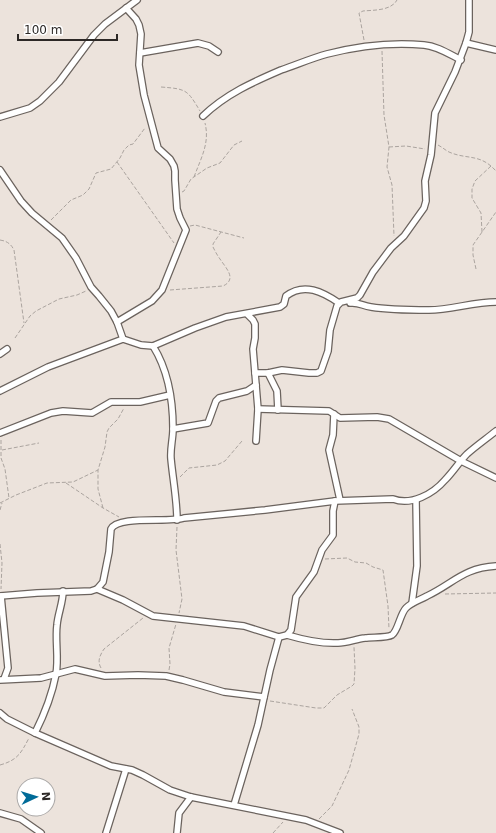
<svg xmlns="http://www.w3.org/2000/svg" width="496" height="833" viewBox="0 0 496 833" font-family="'DejaVu Sans',sans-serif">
	<rect width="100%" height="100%" fill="#ece3dc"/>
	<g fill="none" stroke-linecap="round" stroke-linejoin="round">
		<defs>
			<g id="street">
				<polyline points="466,43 496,50"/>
				<polyline points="140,53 198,43 209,46 218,52"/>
				<path d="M203,116C226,94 253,82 281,70C296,65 312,58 327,54C358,46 392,42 424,45C437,46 449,54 461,60"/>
				<polyline points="0,117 30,108 40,101 59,82 94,35 105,24 137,0"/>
				<polyline points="0,170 21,201 32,213 62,238 76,258 91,287 99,296 111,311 117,322 123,339"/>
				<path d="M350,303C360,302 362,306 371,307C389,310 410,310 429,310C451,310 473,302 496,302"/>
				<polyline points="247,314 253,320 255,324 255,338 253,349 258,409 256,441"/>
				<polyline points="117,322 152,301 162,290 186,230 180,218 177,209 175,180 175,171 174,166 170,159 158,148 144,95 139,65 141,34 139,25 136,19 126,8"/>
				<path d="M153,346C168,370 173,401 173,429C173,439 170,449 171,459C173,480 177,500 177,520"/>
				<polyline points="0,354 7,349"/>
				<polyline points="255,373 268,373 282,370 309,373 317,373 321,371 328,351 330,330 337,306 341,302 357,298 360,295 373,272 391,248 404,236 424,208 426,201 425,181 431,155 435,113 455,72 466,43 469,32 469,0"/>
				<polyline points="268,373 277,391 278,410"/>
				<path d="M0,391L48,367L123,339L141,345L153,346L195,328L226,317L280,307L284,304L286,296C304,282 323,292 339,303"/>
				<polyline points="258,409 329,411 340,418 377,417 389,419 461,461 496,478"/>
				<polyline points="334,414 333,435 329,450 340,500"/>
				<polyline points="173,429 208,423 216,401 219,398 247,391 256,385"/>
				<polyline points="0,433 51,413 63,411 92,413 111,402 140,402 170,395"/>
				<polyline points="97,589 123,600 153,616 244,626 279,637 287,635 291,630 296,597 314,572 322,550 333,535 333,511 335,501"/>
				<path d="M0,596L37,593L91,591L97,589L103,582L109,552L111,529C118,515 169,523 184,518L265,510L335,501L393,499C411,506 433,494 445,480C453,472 459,462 467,454C476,446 486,439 496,431"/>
				<polyline points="1,596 8,668 4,679"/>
				<polyline points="412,603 417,566 416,500"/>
				<path d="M287,635C304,640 320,644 338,643C347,643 356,639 365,638C372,637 387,638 392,635C398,631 400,614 406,608C412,602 420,600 427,596C454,583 463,568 496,566"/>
				<polyline points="0,680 41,678 75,669 105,676 138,675 166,676 183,680 224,692 264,697"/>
				<polyline points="0,713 7,719 35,733 111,766 132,770 143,775 170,790 191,797 306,820 340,833"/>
				<path d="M35,733C44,715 52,695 56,674C59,658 55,641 57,625C58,613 63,603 63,591"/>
				<polyline points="234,805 258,725 270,670 279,637"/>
				<polyline points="0,813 21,819 41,833"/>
				<polyline points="106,833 126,769"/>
				<polyline points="177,833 179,813 191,797"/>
			</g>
		</defs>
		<use href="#street" stroke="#6b635e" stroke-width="8"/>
		<g stroke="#aba49f" stroke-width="1" stroke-dasharray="4 2" stroke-linecap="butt">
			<path d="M364,40L359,13L363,11C373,10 391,11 397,0"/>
			<polyline points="382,51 384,115 389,147 387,167 392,185 394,236"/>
			<path d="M161,87C186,89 187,89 200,111"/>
			<path d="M438,145C442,147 445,150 449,152C467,160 480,153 496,171"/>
			<polyline points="389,147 406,146 425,149"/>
			<polyline points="117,162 174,243"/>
			<path d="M194,177C201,158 210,143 205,123"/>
			<polyline points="182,192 184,191 191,179 207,168 220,163 234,145 242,141"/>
			<polyline points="51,220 71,200 83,195 89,189 96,173 111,169 120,158 124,150 129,145 133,144 145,128"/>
			<polyline points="190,226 195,225 244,238"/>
			<polyline points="482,232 481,213 472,198 472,189 475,181 491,166"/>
			<path d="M0,240C7,241 11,244 14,250L24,323"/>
			<polyline points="476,269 473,255 473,245 496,212"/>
			<path d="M170,290L223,286C238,279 225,267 220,259C217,255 215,251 213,247V244L221,232"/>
			<polyline points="15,338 30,316 36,311 59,299 77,295 86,291"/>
			<polyline points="1,440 1,458 5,469 9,498"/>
			<polyline points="2,450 39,443"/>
			<polyline points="180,477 189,468 217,465 225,461 242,441"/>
			<polyline points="66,483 103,508 119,517"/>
			<polyline points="0,503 16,495 47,483 73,482 98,470"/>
			<polyline points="103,508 98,489 98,470 105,447 107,432 109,428 118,419 124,408"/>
			<polyline points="0,510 2,503"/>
			<polyline points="177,527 176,550 182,599 179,613"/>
			<polyline points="0,544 2,563 1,589"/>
			<polyline points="325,559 347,558 355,562 366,563 373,567 383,570 388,606 389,629"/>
			<polyline points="445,594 496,593"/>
			<path d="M101,668C97,661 100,655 104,649L143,618"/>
			<polyline points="169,670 170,664 169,648 176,624"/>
			<polyline points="270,701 316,708 324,708 337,695 352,686 354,684 355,668 354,647"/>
			<path d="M0,765C18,760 21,753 29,738"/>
			<polyline points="319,819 332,806 349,770 359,734 359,727 352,709"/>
			<polyline points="273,833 283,822"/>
		</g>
		<use href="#street" stroke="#fff" stroke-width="5.5"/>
	</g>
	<g transform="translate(36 797) rotate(86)"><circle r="19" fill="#ffffff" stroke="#aba9a8"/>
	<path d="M0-3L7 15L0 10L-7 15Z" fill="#006b98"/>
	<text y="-6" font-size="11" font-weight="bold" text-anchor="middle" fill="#2c2826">N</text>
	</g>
	<path d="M18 34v6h99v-6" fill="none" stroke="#2c2826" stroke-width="2"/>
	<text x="24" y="34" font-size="12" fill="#2c2826" stroke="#ffffff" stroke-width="3" paint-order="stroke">100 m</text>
</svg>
